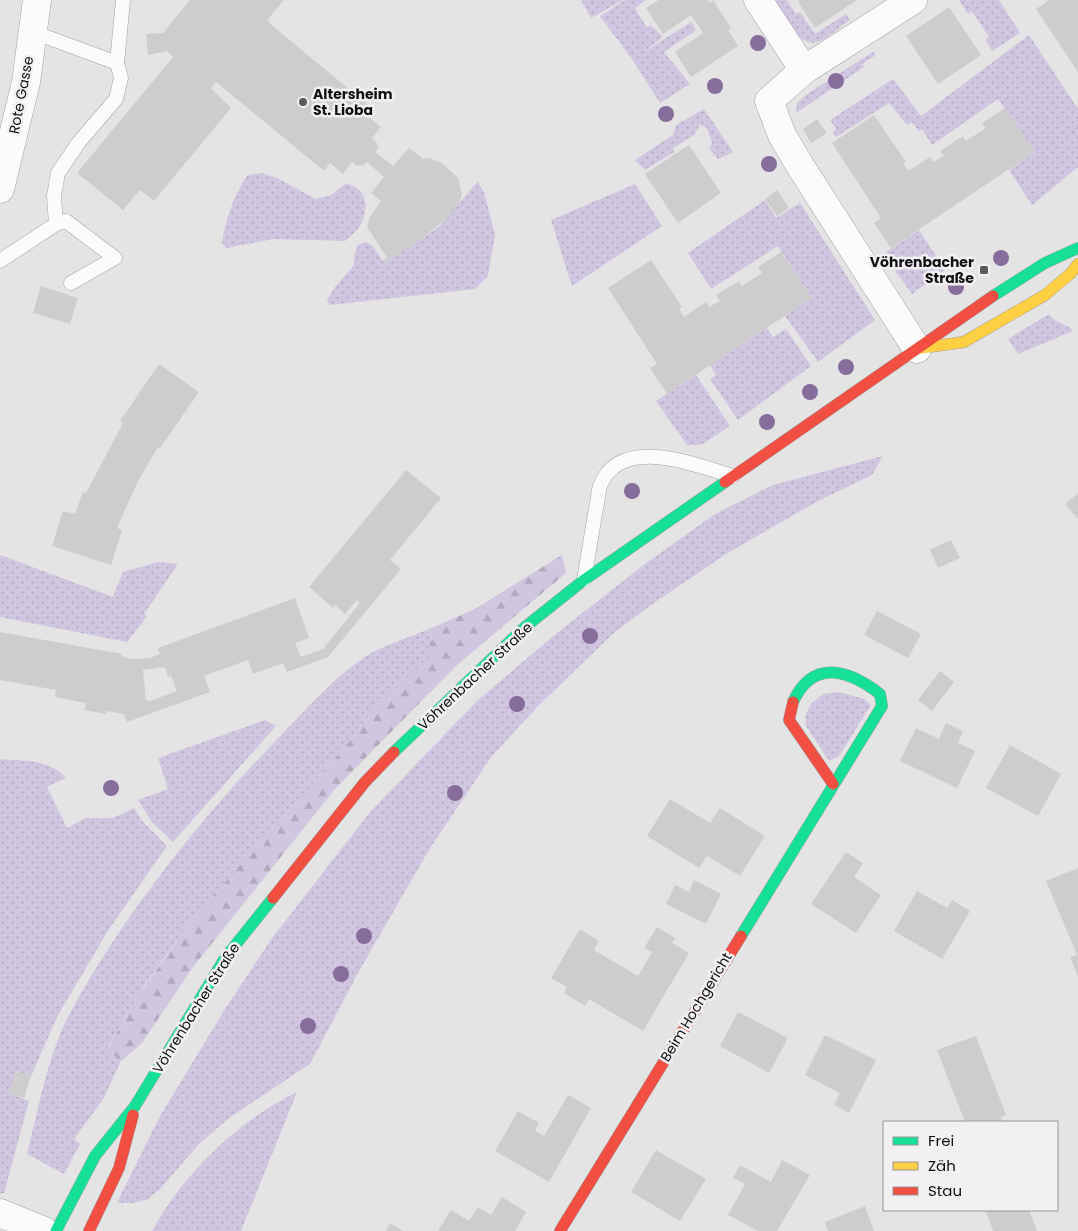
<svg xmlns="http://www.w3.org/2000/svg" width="1078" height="1231" viewBox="0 0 1078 1231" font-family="Poppins,sans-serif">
	<defs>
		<pattern id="green-dots" width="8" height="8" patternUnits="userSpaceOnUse" patternTransform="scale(1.25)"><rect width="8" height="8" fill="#d1c6df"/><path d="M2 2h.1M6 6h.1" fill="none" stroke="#b2a9be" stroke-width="1.8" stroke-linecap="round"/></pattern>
		<pattern id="forest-firs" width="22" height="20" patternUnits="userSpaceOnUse" patternTransform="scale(1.25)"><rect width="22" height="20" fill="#d1c6df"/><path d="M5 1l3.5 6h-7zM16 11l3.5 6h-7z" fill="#b2a9be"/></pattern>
	</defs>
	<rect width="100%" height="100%" fill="#e4e4e5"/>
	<g fill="url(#green-dots)">
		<polygon points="581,0 623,0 591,18"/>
		<polygon points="625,0 646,0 635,8 647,28 651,25 663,37 644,52 691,22 696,30 664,52 690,84 660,103 632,59 600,16"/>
		<path d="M773,0H787L796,14L800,12L815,34L846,14L850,20C840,26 828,39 817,42C798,48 781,12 773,0Z"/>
		<polygon points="959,0 999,0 1020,33 992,51 985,40 989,37 972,11 968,14"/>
		<polygon points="1029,35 1078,109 1078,167 1032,205 1009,170 1035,152 998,99 932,145 922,129 919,132 912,122 907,125 889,103 836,137 833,133 836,129 830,120 893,79 921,116"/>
		<polygon points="873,52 876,55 862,64 864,67 796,113 797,103 807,94"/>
		<polygon points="704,109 733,152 718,159 709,148 712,143 707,128 700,125 694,135 673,148 674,152 645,170 635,160 673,135 676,125"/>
		<path d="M262,173L277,178L316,199L331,195L345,184C368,186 370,210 359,227C356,232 349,237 345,241L274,239L226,248L222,243C225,221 235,192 248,175Z"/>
		<polygon points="478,181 485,195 495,235 488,276 475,289 329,305 327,300 335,287 354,265 354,256 358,245 366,242 372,245 384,263 439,227"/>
		<polygon points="635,184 662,226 572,286 551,220"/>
		<polygon points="765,200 776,218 800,203 875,320 818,362 785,316 811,298 778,246 711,289 688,253"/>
		<polygon points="919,230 945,270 912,294 883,254"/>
		<path d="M1049,314C1057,325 1067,323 1073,331L1018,354L1008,339Z"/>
		<polygon points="767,328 773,337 786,329 811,366 738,420 710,379 716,375 710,365"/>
		<polygon points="696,375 730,426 701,445 687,445 656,401"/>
		<polygon points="883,456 872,475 818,501 726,554 651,605 615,632 538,706 492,756 430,848 358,973 310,1064 229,1118 199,1144 161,1188 148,1199 134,1203 117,1203 159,1118 225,1009 272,938 371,811 477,701 552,637 645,564 715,514 773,485"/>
		<polygon points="0,555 113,597 123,572 158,562 178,564 144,614 147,616 127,642 0,617"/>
		<path d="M431,628L429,657L373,711L345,747L194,917L145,984L107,1049L121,1061L104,1098L74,1139L80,1144L64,1174L27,1154C39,1108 47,1056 70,1013C125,912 204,814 285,731C308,708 334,678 362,659C378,647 411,637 431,628Z"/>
		<polygon points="839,692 864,699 871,705 839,756 829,761 806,726 805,716 811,704 823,694"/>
		<polygon points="265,720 276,726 173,842 152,822 138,800 168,789 158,758"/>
		<path d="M0,759C24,761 49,759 66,778L47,787L67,828L86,818H113L134,808L143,822L167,846L109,929L58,1015L31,1076L16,1071L9,1093L29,1101L4,1193L0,1194Z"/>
		<path d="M297,1092L241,1231H152C184,1173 238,1121 297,1092Z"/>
	</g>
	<polygon fill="url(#forest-firs)" points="562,555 566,573 456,666 335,789 193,967 142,1043 121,1061 107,1050 139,994 194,917 345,747 373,711 429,657 431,628 475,609"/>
	<g fill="#cccdcc" fill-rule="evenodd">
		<polygon points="190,0 284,0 268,19 269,23 373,109 374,116 371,119 381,127 372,138 377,143 378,149 375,152 393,166 409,148 423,159 429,158 442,163 458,178 462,193 460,202 450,216 412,246 384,263 382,261 387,258 367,227 370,217 381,201 371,193 384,177 367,162 364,165 357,166 352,162 343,174 330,163 324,171 216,82 211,88 231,108 154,201 140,190 123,210 77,173 173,57 167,51 148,55 146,34 163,33"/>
		<polygon points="659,0 708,0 710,3 713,0 731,28 728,30 738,46 691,77 675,52 703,33 691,15 663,34 646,8"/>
		<polygon points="800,0 857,0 815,28 798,2"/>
		<polygon points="1049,0 1078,0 1078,72 1036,9"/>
		<polygon points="949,7 981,55 938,84 906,36"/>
		<polygon points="1005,108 1035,152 891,248 874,223 881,218 832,143 874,115 906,162 903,164 908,171 930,157 933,162 944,156 940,151 963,136 966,141 986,128 982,123"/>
		<polygon points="817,119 827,133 811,143 803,129"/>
		<polygon points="689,145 721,193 678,223 645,174"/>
		<polygon points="777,190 789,208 777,216 765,199"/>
		<polygon points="781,252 812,298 667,394 650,368 657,364 608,288 651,260 682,307 679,309 684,317 706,302 709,307 720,301 716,295 739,281 742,286 762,273 758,267"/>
		<polygon points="41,286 78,298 70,324 33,313"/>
		<polygon points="159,364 199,392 160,448 158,447 138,481 117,528 122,530 111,565 52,546 63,511 75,514 83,492 86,493 123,423 120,421"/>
		<path d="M406,470L441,498L390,560L401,569L328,657L287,672L283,663L253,674L248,660L204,676L210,692L127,722L124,714L107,711L106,714L84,710L86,703L55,697L56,690L0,680V632L122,654L121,656L132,659L150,658L160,654L158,648L295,598L309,638L295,643L301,657L323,649L360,603L357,600L345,614L335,605L333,608L309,587ZM165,667L168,677L171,676L177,691L150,701L146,700L143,670Z"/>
		<polygon points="1078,493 1078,519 1065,504"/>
		<polygon points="951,540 960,558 938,568 930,550"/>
		<polygon points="877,611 921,634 908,658 864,635"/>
		<polygon points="940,671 954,682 932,711 918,700"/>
		<polygon points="946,723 963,731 958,743 975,751 957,788 900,761 916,728 939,739"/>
		<polygon points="1010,745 1061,774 1038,816 986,788"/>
		<polygon points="670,799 710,823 720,808 765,836 740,876 707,856 699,868 647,836"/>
		<polygon points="846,852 863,863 854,877 881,895 856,933 811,904"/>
		<polygon points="1078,868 1078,977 1070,957 1077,955 1046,881"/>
		<polygon points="694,880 721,894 706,924 666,904 675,885 689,892"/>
		<polygon points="917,891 947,908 952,900 970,911 942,959 894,931"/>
		<polygon points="657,927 675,938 672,943 689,953 643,1031 589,999 585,1006 564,993 567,987 551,978 580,929 599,941 594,950 638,976 652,952 644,948"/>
		<polygon points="738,1012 788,1038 769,1073 720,1046"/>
		<polygon points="825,1035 876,1060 849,1113 834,1105 840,1093 805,1075"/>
		<polygon points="976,1036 1006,1115 1001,1117 1003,1122 965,1122 937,1050"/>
		<polygon points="16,1071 31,1076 24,1098 9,1093"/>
		<polygon points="568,1095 591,1108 549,1182 495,1151 518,1111 539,1123 535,1131 544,1136"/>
		<polygon points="656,1150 706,1179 680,1221 631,1192"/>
		<polygon points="782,1160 810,1175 777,1231 758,1231 728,1215 745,1184 733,1178 740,1165 771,1182"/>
		<polygon points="502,1197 526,1212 515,1231 438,1231 451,1210 469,1221 478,1207 491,1215"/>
		<polygon points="865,1206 874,1231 828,1231 825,1222"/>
		<polygon points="991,1210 1029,1210 1037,1231 993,1231 986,1212"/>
		<polygon points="390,1223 403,1231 386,1231"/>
	</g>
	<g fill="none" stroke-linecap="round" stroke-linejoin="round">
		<defs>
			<g id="lane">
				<polyline points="33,32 117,63 123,0"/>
				<polyline points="56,224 54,196 58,173 79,142 116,99 121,78 117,63"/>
				<polyline points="0,261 56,224 66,221 115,258 71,283"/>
				<path d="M584,580C588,556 592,532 596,508C598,501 598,493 600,486C620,434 695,465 733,476"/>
			</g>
			<g id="street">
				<polyline points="758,0 804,70"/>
				<polyline points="913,0 804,70 769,101 782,135 799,164 917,349"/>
				<polyline points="0,189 26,82 37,0"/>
				<polyline points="0,1213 44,1231"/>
			</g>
			<g id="fast">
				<polyline points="993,296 1045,263 1078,248"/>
				<polyline points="394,752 525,627 584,580 725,482"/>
				<path d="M741,936L882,706L880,694C849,670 813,658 793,702"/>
				<polyline points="56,1231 95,1156 135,1106 225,958 273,898"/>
			</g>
			<polyline id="slow" points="921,348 964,342 1045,295 1070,274 1078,264"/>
			<g id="jam">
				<polyline points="725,482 993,296"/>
				<polyline points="793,702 789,720 833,784"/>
				<polyline points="273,898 365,782 394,752"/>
				<polyline points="89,1231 119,1168 133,1115"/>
				<polyline points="560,1231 741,936"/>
			</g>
		</defs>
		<use href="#lane" stroke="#a3a3a4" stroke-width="15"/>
		<use href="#street" stroke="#a3a3a4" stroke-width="29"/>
		<use href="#fast" stroke="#a3a3a4" stroke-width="12"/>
		<use href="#slow" stroke="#a3a3a4" stroke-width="12"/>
		<use href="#jam" stroke="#a3a3a4" stroke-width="12"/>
		<use href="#lane" stroke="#fbfbfb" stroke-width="14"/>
		<use href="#street" stroke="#fbfbfb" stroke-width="28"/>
		<use href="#fast" stroke="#16e098" stroke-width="11"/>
		<use href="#slow" stroke="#ffcf43" stroke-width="11"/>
		<use href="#jam" stroke="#f24e42" stroke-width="11"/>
	</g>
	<g fill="#866d9b">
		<circle cx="758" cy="43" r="8"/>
		<circle cx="836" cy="81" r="8"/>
		<circle cx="715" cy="86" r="8"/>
		<circle cx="666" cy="114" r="8"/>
		<circle cx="769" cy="164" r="8"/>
		<circle cx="1001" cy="258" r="8"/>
		<circle cx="956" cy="287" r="8"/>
		<circle cx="846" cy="367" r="8"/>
		<circle cx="810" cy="392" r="8"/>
		<circle cx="767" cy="422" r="8"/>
		<circle cx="632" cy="491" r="8"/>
		<circle cx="590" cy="636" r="8"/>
		<circle cx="517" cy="704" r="8"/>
		<circle cx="111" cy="788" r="8"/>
		<circle cx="455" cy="793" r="8"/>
		<circle cx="364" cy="936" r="8"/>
		<circle cx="341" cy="974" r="8"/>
		<circle cx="308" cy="1026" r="8"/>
	</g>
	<g fill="#5a5a5b" stroke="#f2f0f3" stroke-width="2">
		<circle cx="303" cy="102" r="5"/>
		<rect x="979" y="265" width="10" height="10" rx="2.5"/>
	</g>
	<g text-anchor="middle" stroke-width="5" stroke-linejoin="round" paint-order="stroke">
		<g font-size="14" font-weight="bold" fill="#101011" stroke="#f2f0f3" text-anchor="start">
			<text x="313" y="99">Altersheim<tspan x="313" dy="16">St. Lioba</tspan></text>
			<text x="974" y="267" text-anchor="end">Vöhrenbacher<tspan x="974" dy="16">Straße</tspan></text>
		</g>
		<g font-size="14" fill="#101011" stroke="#f2f0f3">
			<text transform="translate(21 95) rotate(-79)" y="5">Rote Gasse</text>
			<text transform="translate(475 676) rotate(-43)" y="5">Vöhrenbacher Straße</text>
			<text transform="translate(696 1007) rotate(-59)" y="5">Beim Hochgericht</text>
			<text transform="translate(196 1008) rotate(-58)" y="5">Vöhrenbacher Straße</text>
		</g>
	</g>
	<rect x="883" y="1121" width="175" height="90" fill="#f2f0f3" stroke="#989699"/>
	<rect x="893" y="1137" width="25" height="8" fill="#16e098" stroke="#989699"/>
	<text x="928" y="1146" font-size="15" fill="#101011">Frei</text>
	<rect x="893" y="1162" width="25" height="8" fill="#ffcf43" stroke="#989699"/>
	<text x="928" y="1171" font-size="15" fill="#101011">Zäh</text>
	<rect x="893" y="1187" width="25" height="8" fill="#f24e42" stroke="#989699"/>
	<text x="928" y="1196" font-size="15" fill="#101011">Stau</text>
</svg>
